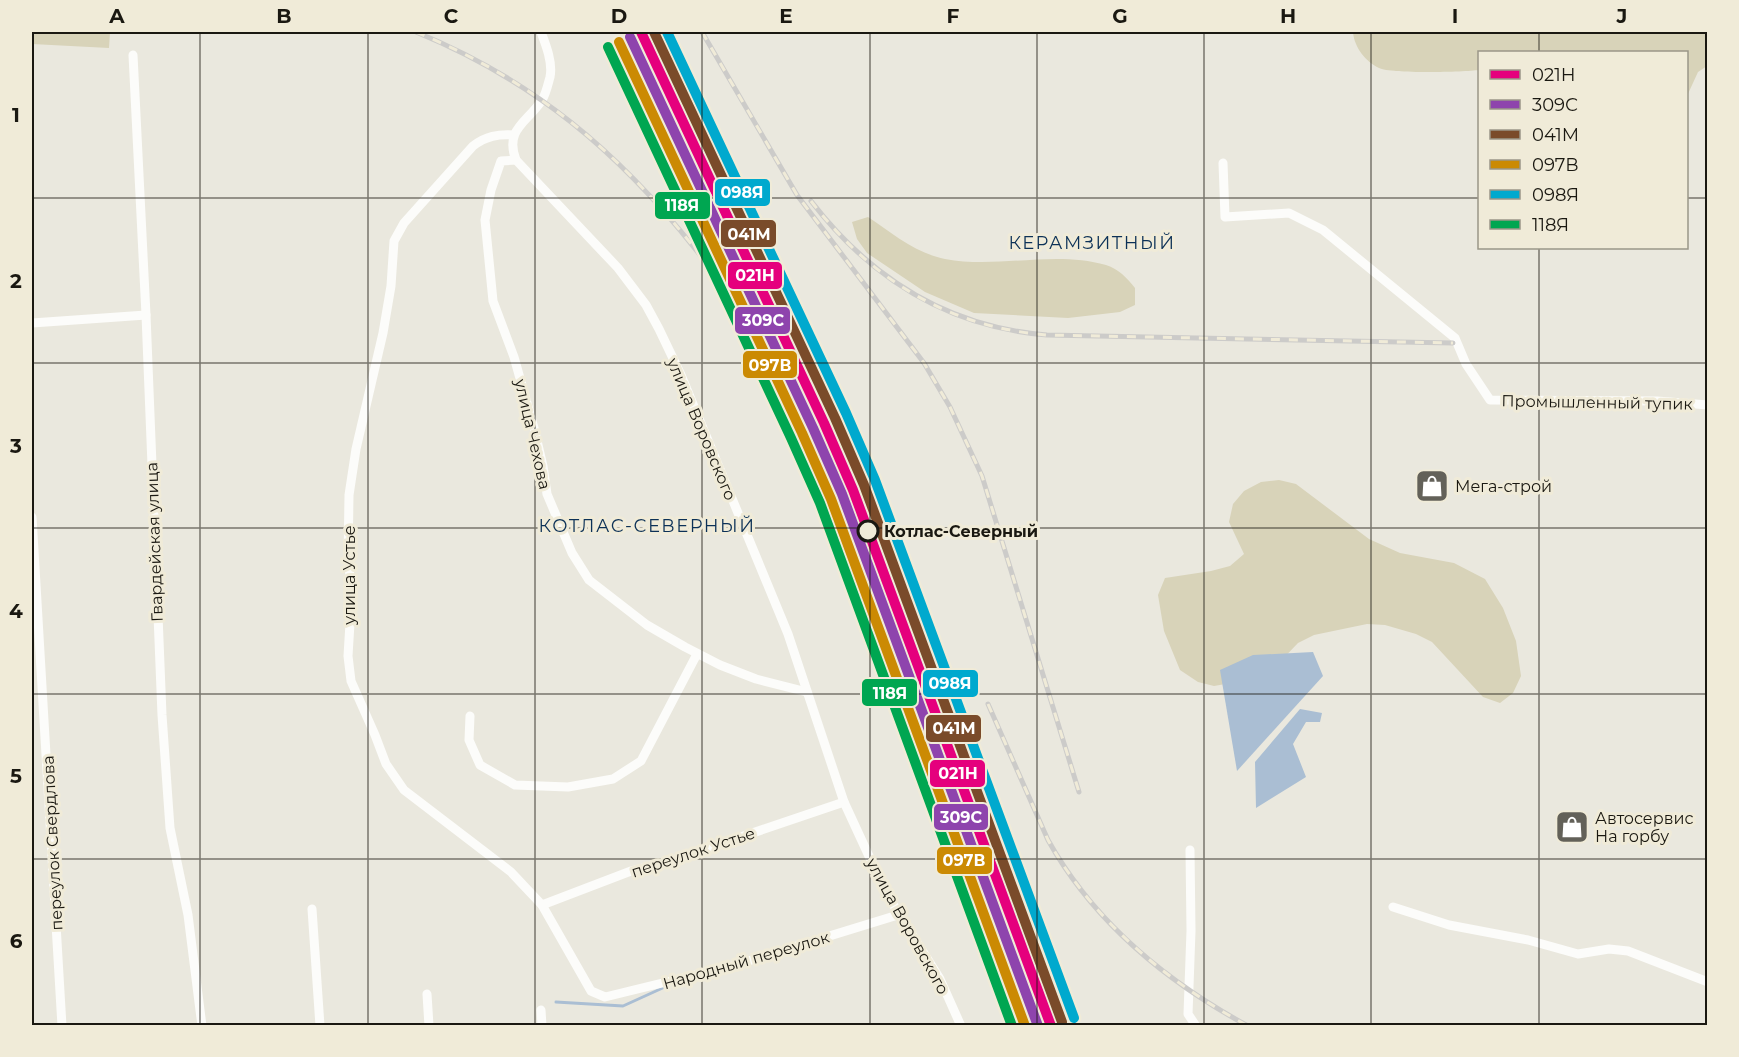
<svg xmlns="http://www.w3.org/2000/svg" width="1739" height="1057" viewBox="0 0 1739 1057" font-family="Montserrat,sans-serif">
	<rect width="100%" height="100%" fill="#eae8de"/>
	<g fill="#d8d3b9">
		<polygon points="32,32 110,32 109,48 32,44"/>
		<path d="M1353,32H1707V66L1698,72L1687,96L1686,52H1480L1479,70C1464,72 1391,74 1379,68C1366,62 1354,47 1353,32Z"/>
		<path d="M868,217C892,233 915,253 945,259C998,269 1054,250 1106,265C1119,269 1127,278 1135,288V305L1120,312L1068,318L974,313L925,292L867,253L857,239L852,222Z"/>
		<polygon points="1279,480 1296,484 1369,539 1400,553 1454,563 1485,579 1503,608 1516,641 1521,676 1513,693 1500,703 1483,697 1432,642 1416,634 1385,625 1367,624 1314,635 1298,643 1273,669 1259,678 1214,686 1198,682 1180,670 1164,631 1158,595 1165,578 1211,571 1230,566 1244,554 1229,522 1233,504 1244,491 1261,482"/>
	</g>
	<g fill="#aabed3">
		<polygon points="1313,652 1323,676 1237,771 1220,670 1253,655"/>
		<polygon points="1300,709 1322,713 1320,722 1306,722 1293,744 1306,777 1256,808 1255,762"/>
	</g>
	<g fill="none" stroke-linecap="round" stroke-linejoin="round">
		<polyline stroke="#aabed3" stroke-width="3" points="556,1002 623,1006 667,986"/>
		<g stroke="#fcfcfa" stroke-width="9">
			<path d="M541,32C546,45 553,63 550,77C548,84 546,94 542,100C528,122 504,129 516,160L618,268L646,305L659,329L681,375L788,634L844,802L886,893L940,979L961,1026"/>
			<polyline points="133,55 146,315 162,715 170,828 188,915 202,1026"/>
			<path d="M514,135C498,134 486,136 473,146L404,223L394,241L391,286L383,333L356,449L349,495L348,561L352,590L348,656L351,681L375,735L386,764L404,790L511,872L542,905L591,991L605,997L732,966L901,914"/>
			<polyline points="516,160 501,161 491,190 485,220 493,301 514,357 534,428 543,466 547,494 572,553 589,580 647,625 685,647 720,665 756,679 807,692"/>
			<polyline points="1223,163 1225,217 1289,213 1323,230 1455,338 1466,364 1490,400 1657,401 1708,405"/>
			<polyline points="32,323 146,315"/>
			<polyline points="32,517 62,1026"/>
			<polyline points="470,716 469,740 480,765 515,785 568,787 613,779 641,761 697,654"/>
			<polyline points="1190,850 1191,931 1188,1014 1196,1026"/>
			<polyline points="542,905 631,871 670,861 844,802"/>
			<polyline points="1393,907 1449,925 1528,940 1578,954 1609,949 1628,951 1708,982"/>
			<polyline points="312,909 320,1026"/>
			<polyline points="427,994 429,1026"/>
			<polyline points="541,1010 542,1026"/>
		</g>
		<defs>
			<g id="rail">
				<path d="M416,32C533,80 618,151 696,250C725,286 751,323 774,362"/>
				<polyline points="631,32 770,335 823,459 1040,1026"/>
				<polyline points="702,32 797,195 924,363 950,407 982,476 1079,792"/>
				<path d="M811,201C871,279 947,327 1047,335L1453,343"/>
				<path d="M988,704L1048,840C1093,921 1167,982 1248,1026"/>
			</g>
		</defs>
		<use href="#rail" stroke="#cccbc9" stroke-width="5"/>
		<use href="#rail" stroke="#f0ebd8" stroke-width="3" stroke-dasharray="9" stroke-linecap="butt"/>
		<defs>
			<polyline id="rail-1" points="641,32 824,423 853,490 1051,1026"/>
			<polyline id="rail-2" points="630,37 813,428 842,494 1038,1026"/>
			<polyline id="rail-3" points="654,32 835,418 864,485 1062,1022"/>
			<polyline id="rail-4" points="619,42 802,433 831,499 1025,1026"/>
			<polyline id="rail-5" points="667,32 846,413 875,480 1074,1018"/>
			<polyline id="rail-6" points="608,47 791,438 820,503 1012,1026"/>
		</defs>
		<use href="#rail-1" stroke="#f0ebd8" stroke-width="15"/>
		<use href="#rail-2" stroke="#f0ebd8" stroke-width="15"/>
		<use href="#rail-3" stroke="#f0ebd8" stroke-width="15"/>
		<use href="#rail-4" stroke="#f0ebd8" stroke-width="15"/>
		<use href="#rail-5" stroke="#f0ebd8" stroke-width="15"/>
		<use href="#rail-6" stroke="#f0ebd8" stroke-width="15"/>
		<use href="#rail-1" stroke="#e5007d" stroke-width="10"/>
		<use href="#rail-2" stroke="#8e44ad" stroke-width="10"/>
		<use href="#rail-3" stroke="#7a4b2a" stroke-width="10"/>
		<use href="#rail-4" stroke="#cb8a03" stroke-width="10"/>
		<use href="#rail-5" stroke="#00a9ce" stroke-width="10"/>
		<use href="#rail-6" stroke="#00a651" stroke-width="10"/>
	</g>
	<path fill="none" stroke="#1a1811" stroke-width="1.5" stroke-opacity="0.55" d="M200,32V1026M368,32V1026M535,32V1026M702,32V1026M870,32V1026M1037,32V1026M1204,32V1026M1371,32V1026M1539,32V52M32,198H1480M1686,198H1708M1539,248V1026M32,363H1708M32,528H1708M32,694H1708M32,859H1708"/>
	<defs>
		<symbol id="shop-square" viewBox="-11 -11 22 22"><rect x="-9" y="-9" width="18" height="18" rx="4" fill="#636159" stroke="#f0ebd8"/><path d="M-5-2.5h2.3a2.7 3.5 0 0 1 5.4 0H5L5.5 6h-11ZM-1.5-2.5h3a1.5 2.3 0 0 0-3 0Z" fill="#fff"/></symbol>
	</defs>
	<g fill-rule="evenodd">
		<use href="#shop-square" x="1413" y="467" width="38" height="38"/>
		<use href="#shop-square" x="1553" y="808" width="38" height="38"/>
	</g>
	<circle fill="#f0ebd8" stroke="#1a1811" stroke-width="3" cx="868" cy="531" r="10"/>
	<g text-anchor="middle" stroke-width="6" stroke-linejoin="round" paint-order="stroke">
		<g font-size="16" fill="#1a1811" stroke="#f0ebd8">
			<text transform="translate(1597 402) rotate(1)" y="6">Промышленный тупик</text>
			<text transform="translate(702 429) rotate(67)" y="6">улица Воровского</text>
			<text transform="translate(533 434) rotate(77)" y="6">улица Чехова</text>
			<text transform="translate(154 542) rotate(-92)" y="6">Гвардейская улица</text>
			<text transform="translate(349 575) rotate(-90)" y="6">улица Устье</text>
			<text transform="translate(52 843) rotate(-93)" y="6">переулок Свердлова</text>
			<text transform="translate(693 852) rotate(-18)" y="6">переулок Устье</text>
			<text transform="translate(908 926) rotate(61)" y="6">улица Воровского</text>
			<text transform="translate(746 960) rotate(-16)" y="6">Народный переулок</text>
		</g>
		<g font-size="16" fill="#1a1811" stroke="#f0ebd8" text-anchor="start">
			<text x="1455" y="492">Мега-строй</text>
			<text x="1595" y="824">Автосервис<tspan x="1595" dy="18">На горбу</tspan></text>
		</g>
		<g font-size="16" font-weight="bold" fill="#1a1811" stroke="#f0ebd8" text-anchor="start">
			<text x="884" y="537">Котлас-Северный</text>
		</g>
		<g font-size="18" letter-spacing="1.5" fill="#0c3157" stroke="#f0ebd8">
			<text x="1092" y="249">КЕРАМЗИТНЫЙ</text>
			<text x="647" y="532">КОТЛАС-СЕВЕРНЫЙ</text>
		</g>
	</g>
	<g stroke="#f0ebd8" stroke-width="2">
		<rect x="714" y="178" width="57" height="29" rx="6" fill="#00a9ce"/>
		<rect x="654" y="191" width="57" height="29" rx="6" fill="#00a651"/>
		<rect x="720" y="219" width="57" height="29" rx="6" fill="#7a4b2a"/>
		<rect x="727" y="261" width="56" height="29" rx="6" fill="#e5007d"/>
		<rect x="734" y="306" width="57" height="29" rx="6" fill="#8e44ad"/>
		<rect x="742" y="350" width="56" height="29" rx="6" fill="#cb8a03"/>
		<rect x="922" y="669" width="57" height="29" rx="6" fill="#00a9ce"/>
		<rect x="861" y="678" width="57" height="29" rx="6" fill="#00a651"/>
		<rect x="925" y="714" width="57" height="29" rx="6" fill="#7a4b2a"/>
		<rect x="929" y="759" width="57" height="29" rx="6" fill="#e5007d"/>
		<rect x="933" y="803" width="56" height="28" rx="6" fill="#8e44ad"/>
		<rect x="936" y="846" width="57" height="29" rx="6" fill="#cb8a03"/>
	</g>
	<g font-size="16" text-anchor="middle" font-weight="bold" fill="#fff">
		<text x="742" y="198">098Я</text>
		<text x="682" y="211">118Я</text>
		<text x="749" y="240">041М</text>
		<text x="755" y="281">021Н</text>
		<text x="763" y="326">309С</text>
		<text x="770" y="371">097В</text>
		<text x="950" y="689">098Я</text>
		<text x="890" y="699">118Я</text>
		<text x="954" y="734">041М</text>
		<text x="958" y="779">021Н</text>
		<text x="961" y="823">309С</text>
		<text x="964" y="866">097В</text>
	</g>
	<rect width="1739" height="1057" fill="none" stroke="#f0ebd8" stroke-width="66"/>
	<rect x="1478" y="51" width="210" height="198" fill="#f0ebd8" stroke="#9a9788" stroke-width="1.5"/>
	<rect x="1490" y="70" width="30" height="9" fill="#e5007d" stroke="#9a9788" stroke-width="1.5"/>
	<text x="1532" y="81" font-size="18" fill="#1a1811">021Н</text>
	<rect x="1490" y="100" width="30" height="9" fill="#8e44ad" stroke="#9a9788" stroke-width="1.5"/>
	<text x="1532" y="111" font-size="18" fill="#1a1811">309С</text>
	<rect x="1490" y="130" width="30" height="9" fill="#7a4b2a" stroke="#9a9788" stroke-width="1.5"/>
	<text x="1532" y="141" font-size="18" fill="#1a1811">041М</text>
	<rect x="1490" y="160" width="30" height="9" fill="#cb8a03" stroke="#9a9788" stroke-width="1.5"/>
	<text x="1532" y="171" font-size="18" fill="#1a1811">097В</text>
	<rect x="1490" y="190" width="30" height="9" fill="#00a9ce" stroke="#9a9788" stroke-width="1.5"/>
	<text x="1532" y="201" font-size="18" fill="#1a1811">098Я</text>
	<rect x="1490" y="220" width="30" height="9" fill="#00a651" stroke="#9a9788" stroke-width="1.5"/>
	<text x="1532" y="231" font-size="18" fill="#1a1811">118Я</text>
	<rect x="33" y="33" width="1673" height="991" fill="none" stroke="#1a1811" stroke-width="2"/>
	<g font-size="20" text-anchor="middle" font-weight="bold" fill="#1a1811">
		<text x="117" y="23">A</text>
		<text x="284" y="23">B</text>
		<text x="451" y="23">C</text>
		<text x="619" y="23">D</text>
		<text x="786" y="23">E</text>
		<text x="953" y="23">F</text>
		<text x="1120" y="23">G</text>
		<text x="1288" y="23">H</text>
		<text x="1455" y="23">I</text>
		<text x="1622" y="23">J</text>
		<text x="16" y="122">1</text>
		<text x="16" y="288">2</text>
		<text x="16" y="453">3</text>
		<text x="16" y="618">4</text>
		<text x="16" y="783">5</text>
		<text x="16" y="948">6</text>
	</g>
</svg>
